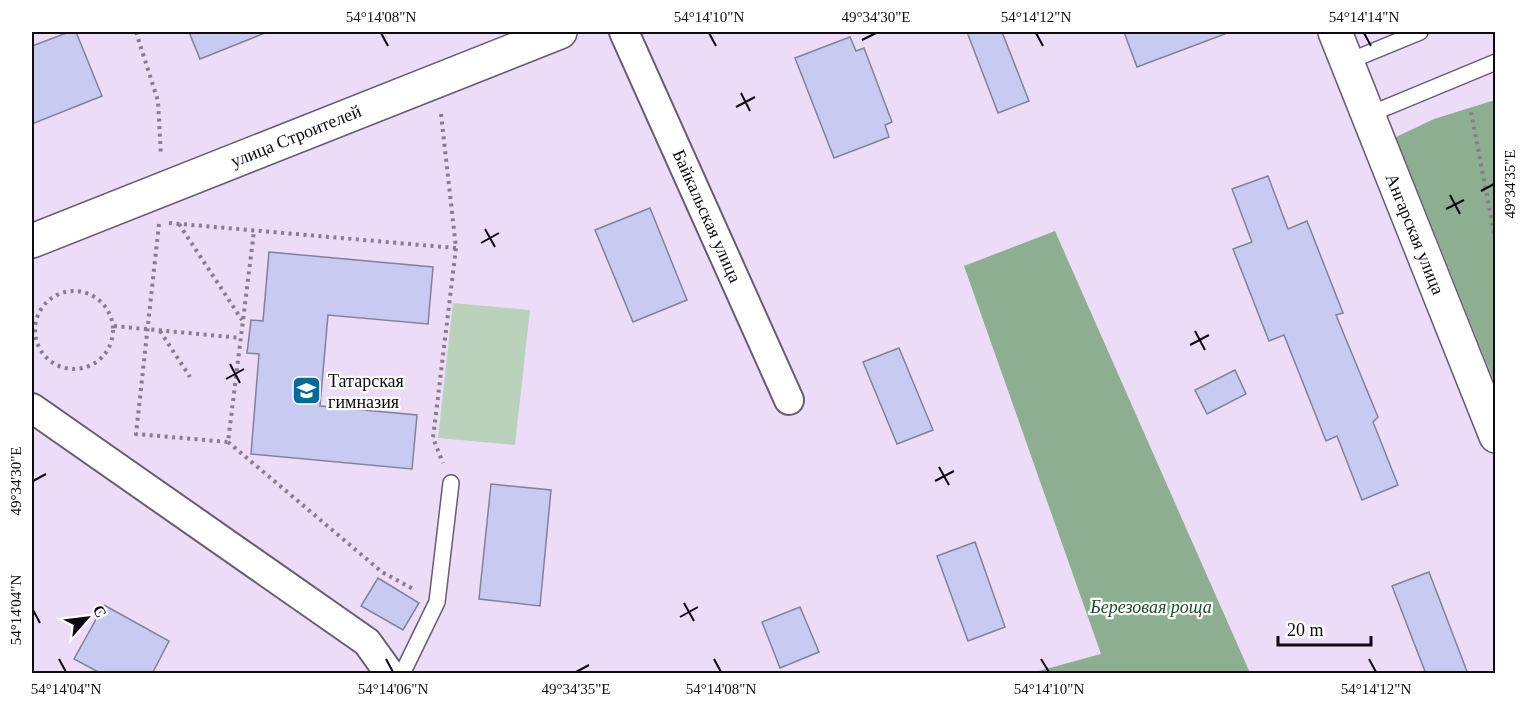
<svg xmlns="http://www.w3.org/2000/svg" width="1527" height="705" viewBox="0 0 1527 705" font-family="Georgia,serif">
	<rect width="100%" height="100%" fill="#ecdcf7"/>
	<polygon fill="#bad1bc" points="453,303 530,310 515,445 438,438"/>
	<g fill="#8dae90">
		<polygon points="1495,100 1496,100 1495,384 1396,137 1434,119"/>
		<polygon points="1055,231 1250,673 1031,673 1101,654 964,266"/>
	</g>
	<g fill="#c9caf2" stroke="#81819b" stroke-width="1.5">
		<polygon points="69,32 76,32 102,96 32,124 32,46"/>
		<polygon points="189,32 265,32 265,33 200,59"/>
		<polygon points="967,32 1002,32 1029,101 998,113"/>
		<polygon points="1124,32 1225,32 1225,34 1137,67"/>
		<polygon points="850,37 856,51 864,48 892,122 885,125 889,137 834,158 795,58"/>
		<polygon points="1268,176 1288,229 1307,221 1343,313 1336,315 1378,417 1373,422 1398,485 1362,500 1337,436 1326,441 1284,335 1269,341 1233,249 1252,242 1232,189"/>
		<polygon points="650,208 687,300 633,322 595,230"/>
		<polygon points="269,252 433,267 428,324 328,315 320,406 417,415 412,469 251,454 259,354 247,353 251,320 263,321"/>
		<polygon points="899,348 933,430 897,444 863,362"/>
		<polygon points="1235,370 1246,394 1207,414 1195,390"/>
		<polygon points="491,484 551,490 540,606 479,599"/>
		<polygon points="975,542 1005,627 968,641 937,556"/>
		<polygon points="1429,572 1468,674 1426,674 1392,586"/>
		<polygon points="378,578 419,603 403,630 361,606"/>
		<polygon points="104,605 169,641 152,674 102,674 74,659"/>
		<polygon points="800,607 819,652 780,668 762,622"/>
	</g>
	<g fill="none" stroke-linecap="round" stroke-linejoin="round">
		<defs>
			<g id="lane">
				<polyline points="1347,62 1420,32"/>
				<polyline points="1368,115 1496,62"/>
				<polyline points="402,674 437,602 451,483"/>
			</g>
			<g id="street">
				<polyline points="624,32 789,400"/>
				<polyline points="32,408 367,642 390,674"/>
			</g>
			<g id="secondary">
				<polyline points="1335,32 1496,436"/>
				<polyline points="32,241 560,32"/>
			</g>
		</defs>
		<use href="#lane" stroke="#695b72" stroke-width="18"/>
		<use href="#street" stroke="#695b72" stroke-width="32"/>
		<use href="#secondary" stroke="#695b72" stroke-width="36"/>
		<g stroke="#887d8f" stroke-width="4" stroke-dasharray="3 4.5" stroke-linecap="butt">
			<polyline points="136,32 158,101 161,156"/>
			<polyline points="1471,112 1496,243"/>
			<polyline points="441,114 456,248 433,438 443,463"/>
			<polyline points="169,223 456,248"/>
			<polyline points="159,224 136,434 228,442 254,231"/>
			<polyline points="179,224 242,320"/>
			<circle cx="74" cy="330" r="39"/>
			<polyline points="114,326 241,338"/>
			<polyline points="160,331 190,377"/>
			<polyline points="228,442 382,572 415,590"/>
		</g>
		<use href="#lane" stroke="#fff" stroke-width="15"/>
		<use href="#street" stroke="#fff" stroke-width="28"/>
		<use href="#secondary" stroke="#fff" stroke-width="33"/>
	</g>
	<path fill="none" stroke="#0f0a12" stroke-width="2" d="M381,33L388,46M709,33L716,46M1036,33L1043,46M1364,33L1371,46M862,40L876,33M741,93L750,111M736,107L755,97M1481,191L1494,184M1450,195L1460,214M1446,209L1464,200M485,229L495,247M481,243L499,233M1195,331L1205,350M1190,345L1209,335M230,364L240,383M226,379L244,369M939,467L949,485M33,481L46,474M935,481L954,471M684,603L694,621M33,610L40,623M680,617L698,607M59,659L66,672M386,659L393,672M714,659L721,672M1041,659L1049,672M1369,659L1376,672M576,672L589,665"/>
	<defs>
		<symbol id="school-square" viewBox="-11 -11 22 22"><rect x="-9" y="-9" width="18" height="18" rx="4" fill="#046a98" stroke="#fff"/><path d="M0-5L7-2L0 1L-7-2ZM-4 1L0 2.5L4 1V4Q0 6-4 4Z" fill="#fff"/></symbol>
	</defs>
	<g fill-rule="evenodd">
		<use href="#school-square" x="290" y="374" width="33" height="33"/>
	</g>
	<g text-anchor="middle" stroke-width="4.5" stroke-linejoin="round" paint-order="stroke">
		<g font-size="18" fill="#0f0a12" stroke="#fff">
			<text transform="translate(296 136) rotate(-22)" y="6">улица Строителей</text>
			<text transform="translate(707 216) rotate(66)" y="6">Байкальская улица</text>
			<text transform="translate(1415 234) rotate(68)" y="6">Ангарская улица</text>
		</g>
		<g font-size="18" fill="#0f0a12" stroke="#fff" text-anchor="start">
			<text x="328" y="387">Татарская<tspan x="328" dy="21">гимназия</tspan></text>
		</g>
		<g font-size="18" font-style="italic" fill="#1d4f27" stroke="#fff">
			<text x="1151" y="613">Березовая роща</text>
		</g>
	</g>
	<rect width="1527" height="705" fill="none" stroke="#ffffff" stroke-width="66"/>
	<g transform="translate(87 618) rotate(62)" stroke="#ffffff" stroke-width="4.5" paint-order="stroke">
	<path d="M0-4.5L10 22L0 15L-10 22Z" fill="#0f0a12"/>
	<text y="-9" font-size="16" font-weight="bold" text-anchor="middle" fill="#0f0a12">С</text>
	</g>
	<path d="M1278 636v9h93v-9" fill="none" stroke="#0f0a12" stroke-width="3"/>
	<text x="1287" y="636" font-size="18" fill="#0f0a12" stroke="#ffffff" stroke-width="4.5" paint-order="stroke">20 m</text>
	<rect x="33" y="33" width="1461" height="639" fill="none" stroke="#0f0a12" stroke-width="2"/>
	<g font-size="15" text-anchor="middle" fill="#0f0a12">
		<text x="381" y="22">54°14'08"N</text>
		<text x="709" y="22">54°14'10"N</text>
		<text x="876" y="22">49°34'30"E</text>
		<text x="1036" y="22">54°14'12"N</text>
		<text x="1364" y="22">54°14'14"N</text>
		<text transform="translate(1510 184) rotate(-90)" y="5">49°34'35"E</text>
		<text transform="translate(16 481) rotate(-90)" y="5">49°34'30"E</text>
		<text transform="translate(16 610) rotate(-90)" y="5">54°14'04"N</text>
		<text x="66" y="694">54°14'04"N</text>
		<text x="393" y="694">54°14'06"N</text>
		<text x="576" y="694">49°34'35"E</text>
		<text x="721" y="694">54°14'08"N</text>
		<text x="1049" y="694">54°14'10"N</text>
		<text x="1376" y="694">54°14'12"N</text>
	</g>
</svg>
